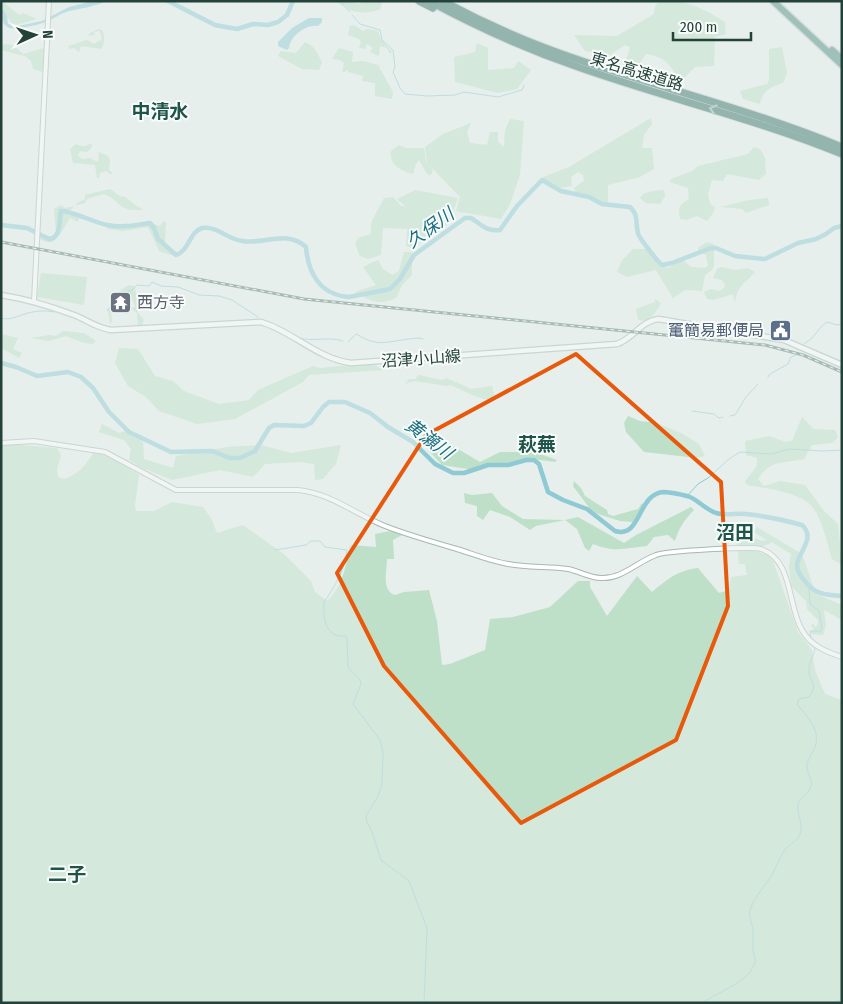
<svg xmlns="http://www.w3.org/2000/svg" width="843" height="1004" viewBox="0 0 843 1004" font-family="'Fira Sans Condensed','Noto Sans JP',sans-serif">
	<rect width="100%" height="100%" fill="#e6efeb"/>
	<g fill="#bfe0c8">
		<polygon points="2,1 19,15 23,13 37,19 16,25 12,24 3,10 1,12"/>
		<path d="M334,1H348L359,4L363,2L381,1L382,3L380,9C371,13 357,14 348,9C343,6 339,3 334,1Z"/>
		<path d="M662,1C691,1 701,8 725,22L726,34L715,37L714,66L695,67L684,78C675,76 672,67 665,61C660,57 652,55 646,54L637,67L626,61L630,47L625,45L608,56L585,51L574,35L617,36L654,14C655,7 655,3 662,1Z"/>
		<path d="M354,25L363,31L367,29L378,31C381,41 386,44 392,52L390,54L387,48L380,46L379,56L370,52L373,48L367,44L365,49L359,48L361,42L359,39L348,35L350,26Z"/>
		<path d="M99,29L102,30C105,36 105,43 101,49L81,46L79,52L74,48L69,49L68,46L87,40L94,44L102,39L100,31L94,32L95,35L88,36L90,33Z"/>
		<path d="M305,42C315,46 317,53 322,62L319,70L302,69L278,56L281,51L296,53Z"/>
		<polygon points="477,43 488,48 488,70 514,68 518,61 531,70 517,89 498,93 455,82 454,57 475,52"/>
		<polygon points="1,44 13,45 23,54 44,48 46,49 43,72 33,69 31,61 25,56 1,50"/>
		<path d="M782,47L787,72L784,82C771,88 763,88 760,104L743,99L740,91L767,84L769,80V49Z"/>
		<polygon points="339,48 353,52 352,62 363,61 378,65 393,92 392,99 375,96 375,83 362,81 363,76 348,72 348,70 342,73 344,63 340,60 332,59"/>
		<path d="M651,118L652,124L644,135L642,148H652L654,169L640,177L608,185V203L605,205L576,193L574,188L584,181L583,175L578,172L571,177L572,186C559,189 551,188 543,177L569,167Z"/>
		<polygon points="510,119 524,121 520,175 510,204 501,219 456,211 460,197 427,163 425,147 443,134 471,123 467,132 470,143 487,145 490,132 498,132 498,142 504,147 505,130"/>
		<path d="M91,143L92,147L87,152L81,151L78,154L79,157L83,159L90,158L98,162L99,152L108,156L110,161L109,170L113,174H110L106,171L100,173L99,178H97L95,165L73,163L70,149L76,144C82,147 85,147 91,143Z"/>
		<path d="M399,145L406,148H424L426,162L433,170L431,175L427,174L419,160L416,164L413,174C401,171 389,165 391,151Z"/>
		<path d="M754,147L760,149L765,158L766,174L759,180L727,174L723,181L712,180L708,194L710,204L715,207L713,213L707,221L697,216L686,220L680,219C678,208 679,205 689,199L688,188L670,182L671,179L692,171L698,166L748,154Z"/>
		<path d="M110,189L121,197L123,196C130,199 135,207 142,208V210H130L122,207L112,198L104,194L87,199L85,203L78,205L75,204L85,199V195Z"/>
		<polygon points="415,190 458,198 449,223 412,248 406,246 408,219 407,229 383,228 381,255 368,259 360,256 355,244 358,238 371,234 371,223 384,198 393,197 401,206 405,206 397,199"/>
		<path d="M664,190L665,196L660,204L646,203L640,198C645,190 656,191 664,190Z"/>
		<polygon points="768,198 769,205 746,213 742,209 721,207 749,200"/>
		<path d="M61,205L65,208L74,206L68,213L79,218L78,222L70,218C62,229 57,250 40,239L41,234L53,237L56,233L54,209Z"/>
		<polygon points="164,221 166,222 165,242 169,251 178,255 177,257 159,251 148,227 123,231 108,229 107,226 150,223 160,226"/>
		<polygon points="707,242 714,244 714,265 712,270 705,275 702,291 685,290 673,298 656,270 627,277 617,272 621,262 633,249 648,249 661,265 668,268 683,260 691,267 705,268 708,266 706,255 699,252 698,248"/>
		<path d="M404,252H412V275L402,285L396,298C378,306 371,301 355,292L376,285L363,267L378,260L383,269L392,275L399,271Z"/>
		<path d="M721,267L735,270L748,268L755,272C745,284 738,284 735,302L733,294L714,300L707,299L704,292L711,289L719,291L724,288L725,285L722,280L713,278L717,269Z"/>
		<polygon points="41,273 87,277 84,305 37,297"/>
		<path d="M129,285L134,286L137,297L138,313L144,320L142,325L138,328L137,313L132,309L127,314L125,313L128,308L135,307C133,297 127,295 118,299V308L111,311L112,321L110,325L109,314L107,311L110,306L112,296C119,293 122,288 129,285Z"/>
		<path d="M655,299L661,303C656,313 651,319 641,321L638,319L636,309L655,302Z"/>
		<polygon points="63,331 84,333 96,341 93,344 84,343 66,336 49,341 30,338 50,335 56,336"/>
		<polygon points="1,334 18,338 13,349 22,353 19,358 1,348"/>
		<polygon points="119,348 138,349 155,376 173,381 184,391 219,404 249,400 258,390 313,366 320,368 371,363 383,370 309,375 303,382 235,419 197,424 159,411 146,397 128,386 115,363"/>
		<path d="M420,375L441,380L447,378L455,382L452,384L456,382L471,389L492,386L494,394L491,403L489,400C476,398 463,390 450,385L447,386L414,381L405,384L409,379H416L417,376Z"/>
		<polygon points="628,416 640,421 657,423 683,434 699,444 705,456 697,458 644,452 626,432 624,423"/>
		<path d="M802,417L814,429L835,430L838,437L832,443L812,445L804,459C782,464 771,459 758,479L764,486L780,481L805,485L824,511L838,524L842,565L832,559C827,543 821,511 807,502C792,491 765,488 747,485L745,481L757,466V458L746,455L745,441L769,436L786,442L792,441Z"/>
		<polygon points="102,424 119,433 125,431 143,442 144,459 173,468 176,456 227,447 261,445 291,453 341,445 336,464 323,479 315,480 314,464 299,462 265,464 253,477 220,470 172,480 140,467 129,460 131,449 124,440 99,432"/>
		<polygon points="436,436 480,462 500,452 535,452 557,460 555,462 526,458 508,463 491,465 474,470 442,465 428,450"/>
		<path d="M9,444L57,448L61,455L57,469L58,477L64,479C79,474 86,465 94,452L109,456L139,475L135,506L136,511H154L172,502L203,507L212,520L217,533L243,525L285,555L311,581L315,592L327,601C343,586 346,566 350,545L376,547L375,534L390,531L404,534L393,540L394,559H387C387,572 381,590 395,595L404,592L429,590L437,621L442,665L450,664L485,650L490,619L513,617L550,607L578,581H590V587L607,616L637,576L652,592C668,579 676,571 698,568L719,593L729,590L731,577L747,575L745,564H739L738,551C752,550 762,550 773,561L798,632L812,650L815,670L825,694L842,700V1003H1V445Z"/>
		<polygon points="574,481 581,488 585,496 607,510 608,514 613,516 638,509 642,503 644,505 640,514 633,522 620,521 598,514 591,510 573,486"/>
		<path d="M464,493L472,495L492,493L502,506L523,519L565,520L578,517L624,543L636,535L691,507L694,510C684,520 679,528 675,541L668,535L654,537L647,546C626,548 614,553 593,544L589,551L585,548L577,529L565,520L536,526L530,530L510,517L490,510L483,520L477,516V506L465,503Z"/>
		<polygon points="732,525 750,527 752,531 744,534 762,541 767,540 754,532 757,527 802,554 816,594 842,605 842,620 824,610 826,625 823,635 812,634 811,632 814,629 811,625 813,624 816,627 818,624 818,620 807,609 806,601 791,586 789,566 791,554 770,541 771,543 759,548 755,546 735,547 741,540 730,536"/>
	</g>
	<g fill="#8ec9d4">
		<path d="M93,1H106C97,6 79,9 69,11C61,13 55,18 48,21C41,24 33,26 26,27C6,32 1,26 1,6L7,16L8,24L18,26L42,21L69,7Z"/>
		<path d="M309,18H322V22L318,26C306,24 290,36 289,48L287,50L278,46V42L292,28Z"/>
	</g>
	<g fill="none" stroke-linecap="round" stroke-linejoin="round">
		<g stroke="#8ec9d4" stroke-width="1">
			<polyline points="339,1 350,12"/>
			<polyline points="352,15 360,24 380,30 382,40 393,50 395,67 393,72 400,88 405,94 427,96 455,95 464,92 498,97 522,90 524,85"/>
			<polyline points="125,293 132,290 137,285 149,286 152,282 161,286 178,287 199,295 219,296 232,300 258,317"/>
			<polyline points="107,310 111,307 115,296 121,294"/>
			<path d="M1,318C10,321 17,316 25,314C33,311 46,310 54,312"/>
			<polyline points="261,319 270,323"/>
			<path d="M299,338C314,342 328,336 343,341"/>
			<path d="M348,342L356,334C362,337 368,341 375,342C386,345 417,335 423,339"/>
			<polyline points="804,344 812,338 821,327 827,322 837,325 842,324"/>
			<polyline points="768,377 770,374 788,364 791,357 796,355"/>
			<polyline points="692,411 714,414 719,418 723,417"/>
			<polyline points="730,416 735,415 746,397 758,384"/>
			<polyline points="687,496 698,484 708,478 729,459 740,452 772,454 789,449 823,451 842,450"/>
			<path d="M275,550L306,545L311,541H320L325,547L347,550C345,568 335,587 324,602C323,619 325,638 346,636L347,639L348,667L360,680L361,684L353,704L380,740L383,752L382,784L378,796L366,816L367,822L372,832L381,860L409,881L427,928L424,1003"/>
			<polyline points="809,588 810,604 819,611 822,628 821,631 810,631 811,638"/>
			<path d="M703,1003C718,991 746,984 754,965C757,960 754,956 753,951C752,944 754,938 753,932C753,924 748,917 750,910C753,900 762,889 768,881C775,872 778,860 784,851C787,846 794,843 798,838C806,824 796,817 798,805C800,797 809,794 811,786C813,779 806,772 807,764C808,758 813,753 815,747C821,729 807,717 797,704L799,699L809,697C819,682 809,683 809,669C809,662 814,656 815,648"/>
		</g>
		<g stroke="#8ec9d4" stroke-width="4.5">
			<polyline points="168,1 215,25 237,29 253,24 268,25 278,22 287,15 293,1"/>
			<path d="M1,225L27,228L49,239C61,238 59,221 61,211C69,210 96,223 107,225C122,228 136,225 150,223L154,228L158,239L176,255C190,250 189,232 202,228C218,226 227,239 242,241C263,245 287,229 306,247C308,273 320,295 349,297L390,289L400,279L414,255L465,218H471C481,224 486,232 500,230L517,206L542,180L561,191L589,197L602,204L630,207C639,215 635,223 638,233C638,237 659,263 662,265L672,263L711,248H716L735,256L765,259L798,243L816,239L826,234L834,228L842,226"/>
			<path d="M1,363L16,367L37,376L68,372L81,377L93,388L109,412L129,432L171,452L212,451L230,458H240L255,451L269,428L274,425L304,426L311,423L323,407L329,402H345L370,413L388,427L413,442L435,464L453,473H464L488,465H508L526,460H534L539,464L548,492L563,500L587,509L615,531C642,539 637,493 664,492C669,492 685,495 690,497C699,501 705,509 716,513C725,516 736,513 746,514C765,516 784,520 802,525C816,538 799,551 797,565C797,571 800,575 804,580C814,594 824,595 842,596"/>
		</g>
		<defs>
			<g id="tertiary">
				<polyline points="34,301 49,1"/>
				<path d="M1,443L34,441L105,452L176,490H298C330,493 355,514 385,526C408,535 433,542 457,549C473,554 490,561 508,564C528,568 548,566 568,569C579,571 589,578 601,578C622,579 637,562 656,555C665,551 753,546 761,549C794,561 787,605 802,630C810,645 826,652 842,657"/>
				<polyline points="840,1003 842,1002"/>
			</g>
			<path id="secondary" d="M1,295C26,299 50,306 74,315C87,320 97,328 111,330L261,322C292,331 318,359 351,363L617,344C633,339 641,321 658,319L784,340L842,365"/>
			<g id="trunk">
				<polyline points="773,1 842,65"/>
				<polyline points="832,50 842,59"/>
			</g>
			<g id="motorway">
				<polyline points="419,1 433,8"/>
				<path d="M429,1C477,27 526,49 578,67C666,98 756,119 842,154"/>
				<path d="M443,1C487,25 534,45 582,61C669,90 757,112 842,147"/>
			</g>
		</defs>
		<use href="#tertiary" stroke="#a8b8b2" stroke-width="6"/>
		<use href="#secondary" stroke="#a4bbb3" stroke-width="7"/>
		<use href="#trunk" stroke="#c2cac8" stroke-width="9"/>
		<use href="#motorway" stroke="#c2cac8" stroke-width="9"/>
		<use href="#tertiary" stroke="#fff" stroke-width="4"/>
		<use href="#secondary" stroke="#fff" stroke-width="4.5"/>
		<use href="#trunk" stroke="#4c8a7c" stroke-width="6"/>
		<use href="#motorway" stroke="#2f6f62" stroke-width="7"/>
		<defs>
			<polyline id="rail" points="1,242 304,299 765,345 803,355 842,372"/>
		</defs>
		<use href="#rail" stroke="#5f7d75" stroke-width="3"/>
		<use href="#rail" stroke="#f7fbf9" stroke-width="1" stroke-dasharray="4" stroke-linecap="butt"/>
	</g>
	<defs><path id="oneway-chevron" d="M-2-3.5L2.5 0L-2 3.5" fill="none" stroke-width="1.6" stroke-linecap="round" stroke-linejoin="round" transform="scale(1.25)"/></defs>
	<use stroke="#93b5ae" href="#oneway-chevron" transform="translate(713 109) rotate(-163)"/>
	<path d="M0 0H843V1004H0ZM576,354L721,482L728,606L676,740L521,823L384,666L337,573L426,435Z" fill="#e6efeb" fill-opacity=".55" fill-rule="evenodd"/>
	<path fill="none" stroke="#e8590c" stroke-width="4" stroke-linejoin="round" d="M576,354L721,482L728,606L676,740L521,823L384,666L337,573L426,435Z"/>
	<defs>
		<symbol id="temple-square" viewBox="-11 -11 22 22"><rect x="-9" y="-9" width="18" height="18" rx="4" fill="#6b7280" stroke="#f7fbf9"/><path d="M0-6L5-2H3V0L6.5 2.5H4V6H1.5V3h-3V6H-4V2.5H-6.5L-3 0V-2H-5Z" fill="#fff"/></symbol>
		<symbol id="civic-square" viewBox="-11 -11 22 22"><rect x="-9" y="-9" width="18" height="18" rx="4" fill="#5c6f8a" stroke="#f7fbf9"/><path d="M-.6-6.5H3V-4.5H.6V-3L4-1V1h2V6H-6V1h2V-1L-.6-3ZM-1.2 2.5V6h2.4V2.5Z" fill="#fff"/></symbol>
	</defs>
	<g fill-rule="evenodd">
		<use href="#temple-square" x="108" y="290" width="25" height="25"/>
		<use href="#civic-square" x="768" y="318" width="25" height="25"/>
	</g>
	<g text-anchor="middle" stroke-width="4" stroke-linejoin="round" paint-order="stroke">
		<g font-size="16" fill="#24423a" stroke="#f7fbf9">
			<text transform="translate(637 71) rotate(17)" y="6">東名高速道路</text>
			<text transform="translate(421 358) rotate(-4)" y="6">沼津小山線</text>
		</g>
		<g font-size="16" fill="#5b616d" stroke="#f7fbf9" text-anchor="start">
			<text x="137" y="308">西方寺</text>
		</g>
		<g font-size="16" fill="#4e5e75" stroke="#f7fbf9" text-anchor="end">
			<text x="764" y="336">竃簡易郵便局</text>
		</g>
		<g font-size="18" font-style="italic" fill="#1c6f80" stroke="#f7fbf9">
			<text transform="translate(430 228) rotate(-36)" y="6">久保川</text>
			<text transform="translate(429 439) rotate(37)" y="6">黄瀬川</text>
		</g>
		<g font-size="19" font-weight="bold" fill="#1f5548" stroke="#f7fbf9">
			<text x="160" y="118">中清水</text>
			<text x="537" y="451">萩蕪</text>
			<text x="735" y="539">沼田</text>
			<text x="67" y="881">二子</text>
		</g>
	</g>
	<rect width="843" height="1004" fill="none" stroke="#24423a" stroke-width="5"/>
	<g transform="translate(35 35) rotate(87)" stroke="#f7fbf9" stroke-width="4" paint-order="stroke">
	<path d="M0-4L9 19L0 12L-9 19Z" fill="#24423a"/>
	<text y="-8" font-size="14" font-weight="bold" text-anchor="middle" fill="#24423a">N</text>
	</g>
	<path d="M673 32v8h78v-8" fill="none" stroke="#24423a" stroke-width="2.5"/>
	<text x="680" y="32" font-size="15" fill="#24423a" stroke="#f7fbf9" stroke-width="4" paint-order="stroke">200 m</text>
</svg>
